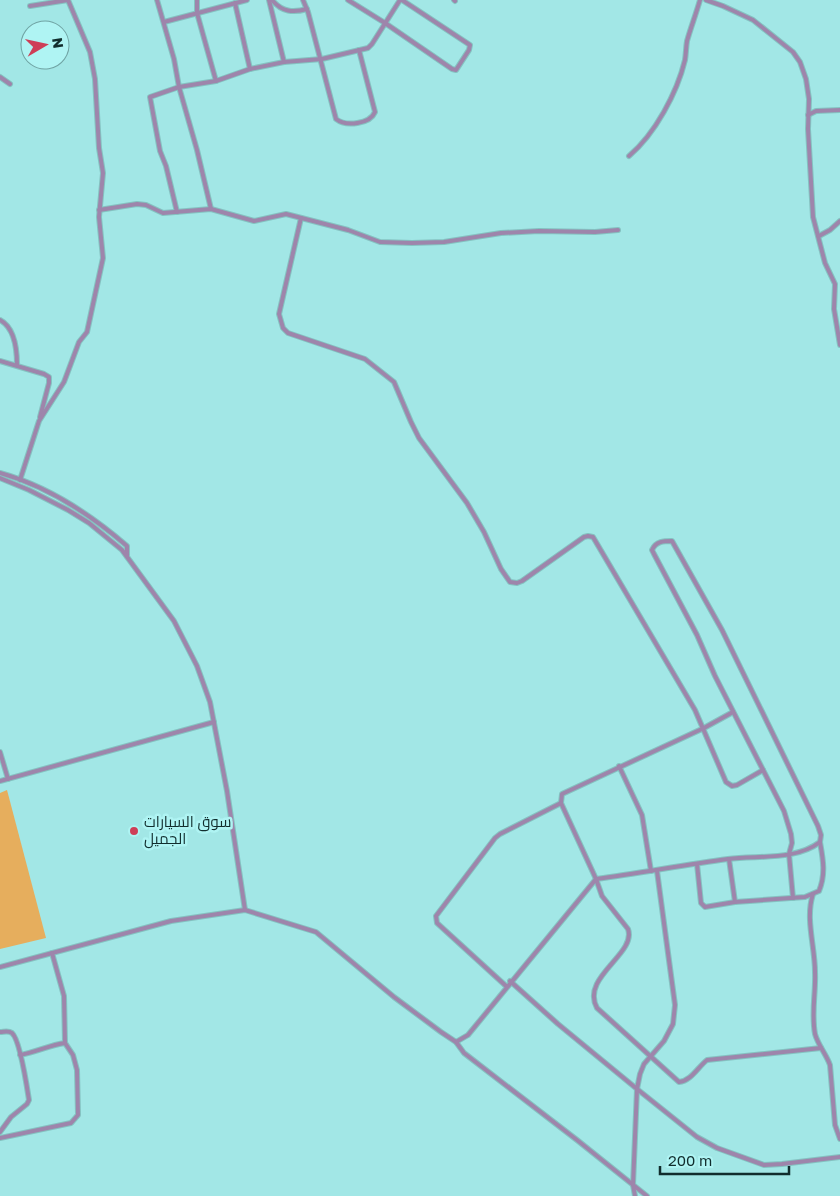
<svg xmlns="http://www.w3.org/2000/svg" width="840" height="1196" viewBox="0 0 840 1196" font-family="'Golos Text',Cairo,sans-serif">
	<rect width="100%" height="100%" fill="#a2e7e6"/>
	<polygon fill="#e6ae5d" points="7,790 46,938 0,949 0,793"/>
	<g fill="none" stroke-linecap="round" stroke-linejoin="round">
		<defs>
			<g id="street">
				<polyline points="157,0 174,59 179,87 197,150 211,209"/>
				<polyline points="197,0 197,13 216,81"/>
				<polyline points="269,0 284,62"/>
				<path d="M272,0C282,12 293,13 307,9"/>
				<path d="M303,0L308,12L336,119C346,127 370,124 375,112L359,50"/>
				<polyline points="348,0 385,23 452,69 456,70 469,50 470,45 402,0"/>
				<polyline points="454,0 455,1"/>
				<polyline points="706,0 723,6 753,20 793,52 800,62 806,79 809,99 808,129 813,217 825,263 835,284 834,309 840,345"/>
				<polyline points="235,3 250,69"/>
				<polyline points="30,6 68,0"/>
				<polyline points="164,22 247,0"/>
				<polyline points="0,77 10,84"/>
				<polyline points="808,115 816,111 840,110"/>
				<path d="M629,156C655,134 677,93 685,60C686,54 686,47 687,41C691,27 696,14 700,0"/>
				<polyline points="99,210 137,204 146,205 163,213 211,209 254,221 286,214 348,230 380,242 412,243 444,242 501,233 539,231 595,232 618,230"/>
				<polyline points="177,212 166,166 160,151 150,97 179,87 216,81 250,69 284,62 322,59 368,48 372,44 400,0"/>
				<polyline points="301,218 279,314 283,328 288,333 365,359 394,382 411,422 419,438 467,503 484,532 501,569 510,582 517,583 522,581 584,537 588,536 593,537 695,710 726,782 732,786 737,785 763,770"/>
				<polyline points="819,236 830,230 840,221"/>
				<path d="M0,320C15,328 17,349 17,365"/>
				<polyline points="0,361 44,374 49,377 49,383 40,417"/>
				<path d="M0,473C47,486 90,514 127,546V556"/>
				<polyline points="0,478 29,490 68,510 89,523 122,550 174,621 197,666 210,702 227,791 245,910"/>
				<polyline points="20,480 39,421 64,382 79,342 87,332 103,258 99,217 103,173 99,148 95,79 90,52 68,0"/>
				<path d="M733,712L704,728L562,794L561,803L596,879L602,896L628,929C637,954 580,977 597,1008L679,1082C691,1081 698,1067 707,1060L821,1048"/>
				<polyline points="0,752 8,779"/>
				<polyline points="619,766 642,815 651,871"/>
				<polyline points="0,781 214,722"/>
				<polyline points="729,859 735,902"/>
				<path d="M697,864L701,903L705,907L735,902L805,897L819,891C826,874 823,859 820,842"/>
				<path d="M813,894C805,919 815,946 815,972C816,993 811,1012 815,1034C818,1045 826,1054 830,1065L835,1125L840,1139"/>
				<polyline points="0,967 171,921 245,910 316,932 394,997 441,1032 456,1042 464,1053 577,1140 647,1196"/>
				<polyline points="510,981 558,1024 637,1089 697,1137 717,1148 764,1165 782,1164 840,1157"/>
				<polyline points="506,986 437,923 436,916 495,838 500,834 561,803"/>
				<path d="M0,1032C4,1032 8,1030 12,1033C20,1040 27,1087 29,1100L27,1104L11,1117L0,1132"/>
				<path d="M456,1042L468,1035L596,879C640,873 684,865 728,859C758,855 795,861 820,842L821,835L818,826L722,630L672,541C664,541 656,541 652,550L654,554L697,635L715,676L784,811L791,834L792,843L789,854L793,898"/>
				<path d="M20,1055C36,1052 50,1045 65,1043"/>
				<polyline points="0,1138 71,1123 78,1115 77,1070 73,1055 65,1043 64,996 52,953"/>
				<polyline points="635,1196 633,1185 637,1089 640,1074 644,1064 664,1041 673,1024 675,1005 657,871"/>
			</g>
		</defs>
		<use href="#street" stroke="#85c2c1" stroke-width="6"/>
		<use href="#street" stroke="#9e85ab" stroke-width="4"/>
	</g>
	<circle fill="#ce3e57" stroke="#aff4f3" stroke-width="2" cx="134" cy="831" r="5"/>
	<g text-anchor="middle" stroke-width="5" stroke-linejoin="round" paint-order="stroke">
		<g font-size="15" fill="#112d2d" stroke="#aff4f3" text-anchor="start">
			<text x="144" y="827">سوق السيارات<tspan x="144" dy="17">الجميل</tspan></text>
		</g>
	</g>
	<g transform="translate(45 45) rotate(81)"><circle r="24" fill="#aff4f3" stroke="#70a4a4"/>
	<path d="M0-4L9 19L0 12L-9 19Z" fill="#ce3e57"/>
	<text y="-8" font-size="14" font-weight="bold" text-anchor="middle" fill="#112d2d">N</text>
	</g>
	<path d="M660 1166v8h129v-8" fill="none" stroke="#112d2d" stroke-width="2.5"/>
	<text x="668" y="1166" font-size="15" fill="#112d2d" stroke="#aff4f3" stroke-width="4" paint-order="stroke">200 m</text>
</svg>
